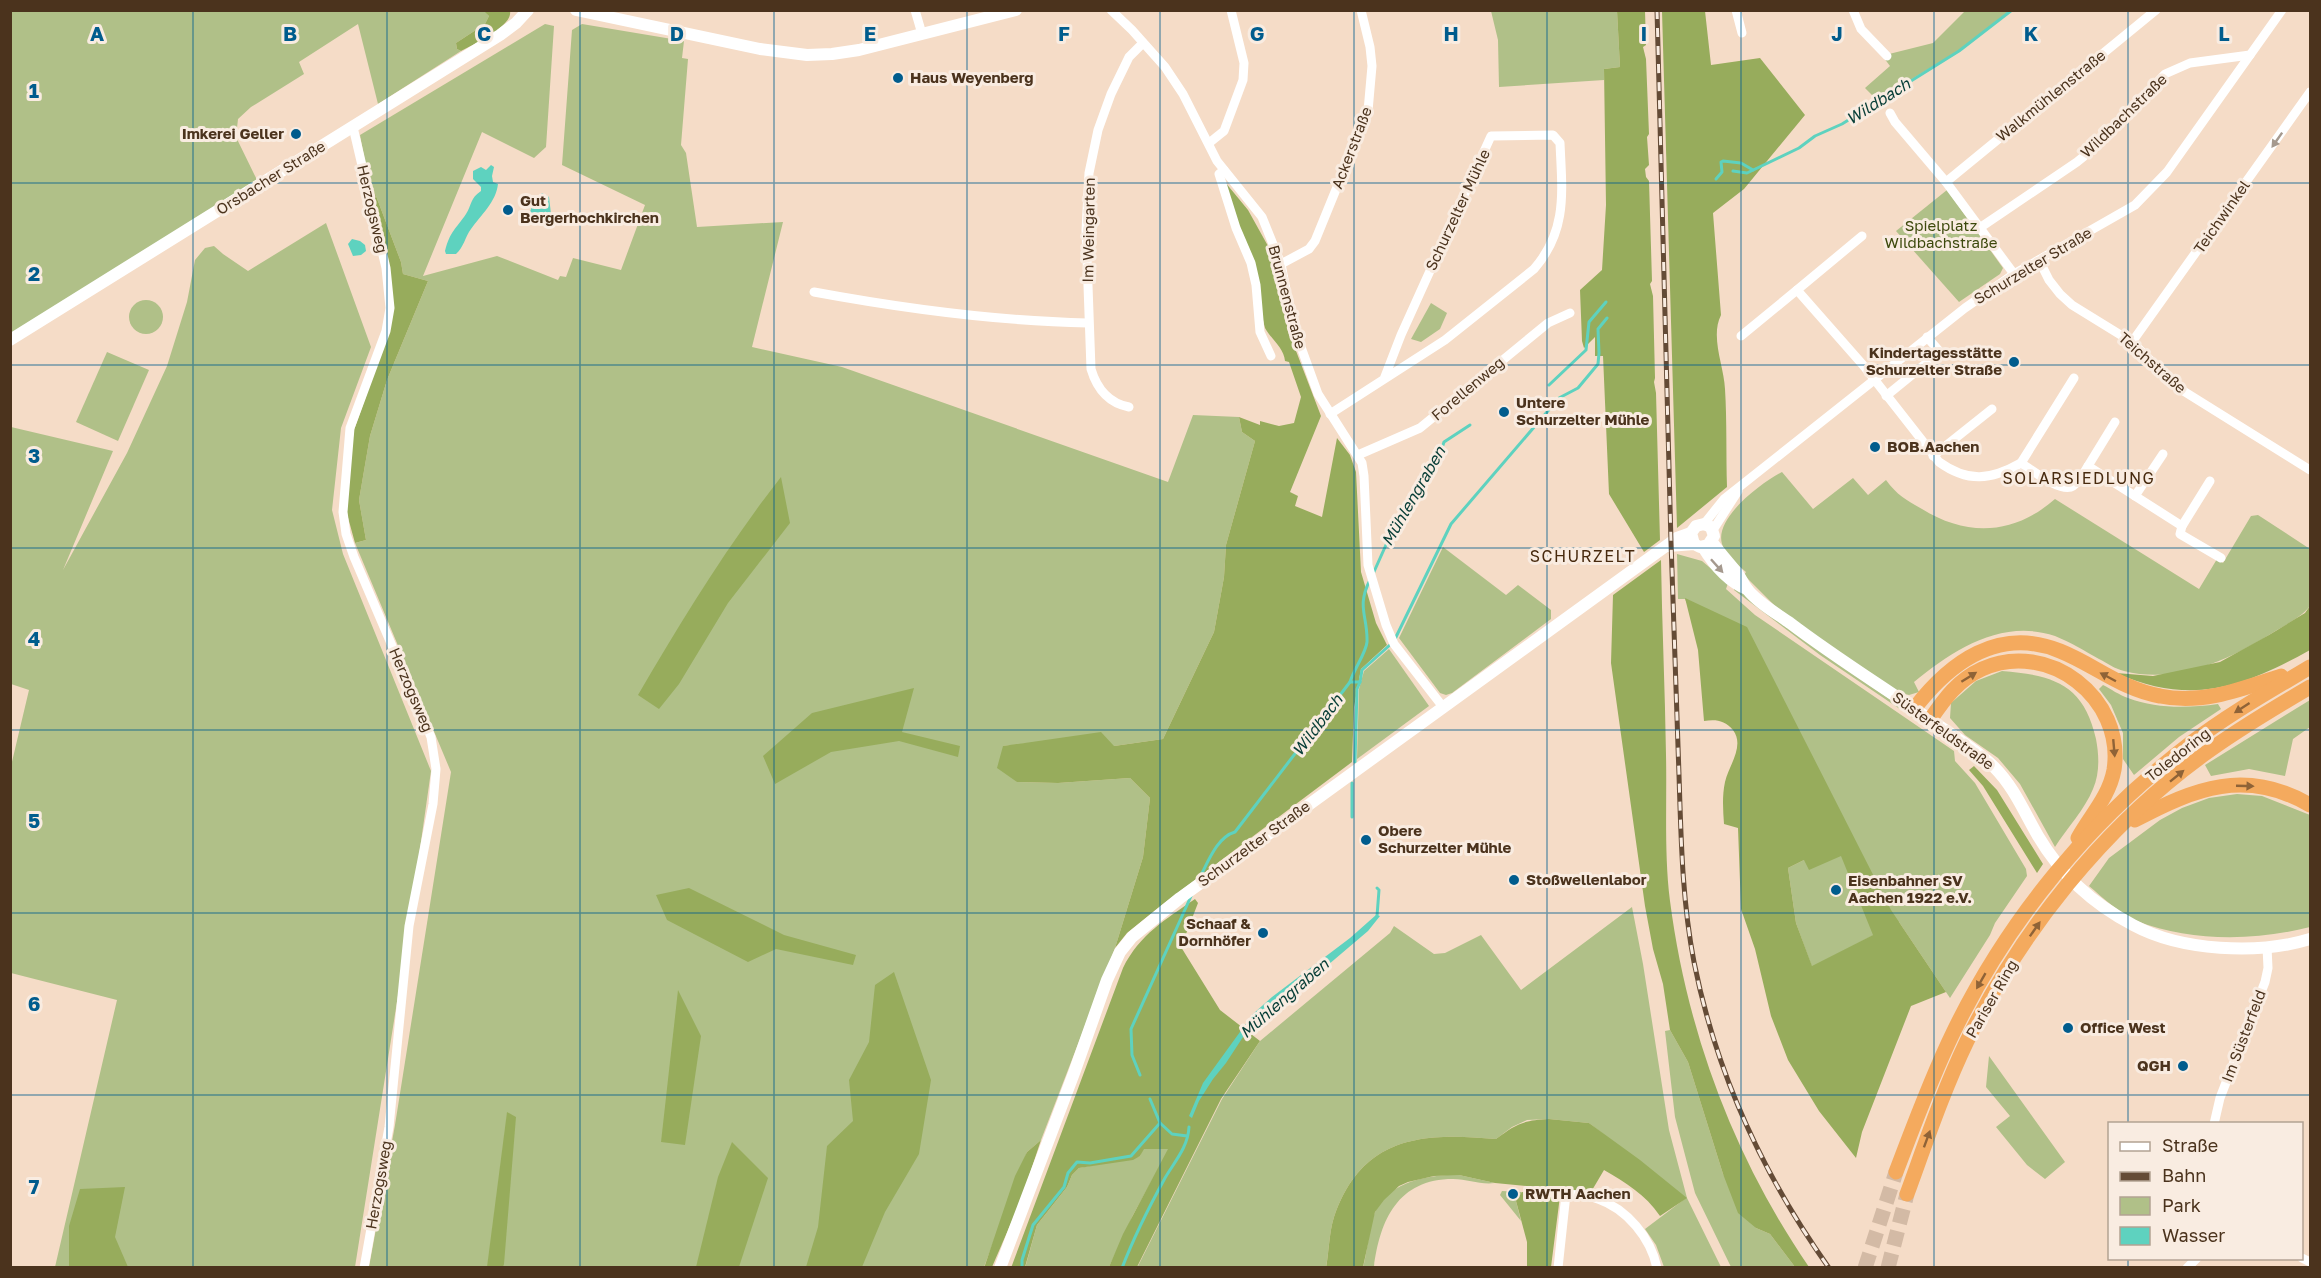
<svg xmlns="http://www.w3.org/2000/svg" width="2321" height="1278" viewBox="0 0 2321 1278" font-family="'Golos Text',sans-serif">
	<rect width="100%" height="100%" fill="#f5dcc7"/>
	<g fill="#b0c088">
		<polygon points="484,10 489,16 485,24 456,43 457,49 461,51 378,104 358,24 299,62 304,74 251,107 238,119 236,137 257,180 11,334 11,11"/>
		<polygon points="1491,11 1617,11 1620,67 1604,69 1604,80 1499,87 1498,40"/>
		<polygon points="1965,11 2010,11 1958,51 1877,100 1865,88 1890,66 1884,58 1889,54 1933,43"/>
		<polygon points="545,24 554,26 546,147 534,158 482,132 423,276 497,256 558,280 560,276 566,277 573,258 621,270 645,205 562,165 572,30 582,24 684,41 682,58 688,59 681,145 686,153 697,227 783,222 752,347 842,367 1168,482 1193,415 1239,417 1242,432 1255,441 1226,545 1224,577 1214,632 1163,739 1114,746 1031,743 1003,746 1017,782 1058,783 1130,778 1150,798 1143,857 1115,948 1041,1140 1027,1152 984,1267 369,1267 395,1125 451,772 355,543 366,540 359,500 370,436 387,380 428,281 403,274 401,262 367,172 360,135"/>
		<polygon points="1947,190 2003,268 2000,274 1959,302 1896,231"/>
		<polygon points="326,223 371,347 341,428 332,510 343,554 431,771 409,926 355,1267 55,1267 117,1000 11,973 11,766 29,690 11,684 11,427 113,451 63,570 127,453 167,366 187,302 195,260 205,248 214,246 223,254 248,271"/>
		<circle cx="146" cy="317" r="17"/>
		<polygon points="1431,303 1447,313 1440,329 1421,342 1411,339"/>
		<polygon points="107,352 149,370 118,441 76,422"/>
		<path d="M1782,472L1813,509L1853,478L1868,495L1886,480C1897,495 1906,500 1922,509C1967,537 2014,535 2055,499L2199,589L2217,559L2223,563L2251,516L2258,515L2310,549V606C2301,617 2289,623 2277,630C2233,658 2178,685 2124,671C2115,669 2107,663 2099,659C2085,651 2070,642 2055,636C2002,618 1953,650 1914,682L1919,692L1909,695L1901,693L1856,665L1774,605L1744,575L1746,572C1738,565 1725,555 1722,544C1714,517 1763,482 1782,472Z"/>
		<polygon points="1443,547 1506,595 1518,585 1551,610 1551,619 1452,693 1446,695 1440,693 1399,638"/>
		<polygon points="1677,554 1702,561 1728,583 1726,589 1755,615 1954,751 1955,761 1975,783 2026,869 2027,876 1995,923 1990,935 1950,998 1899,922 1812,967 1796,923 1788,868 1804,860 1808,870 1685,599 1678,599"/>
		<polygon points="1734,587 1821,652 1957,745 1956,747 1820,655 1734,590"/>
		<polygon points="1389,649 1429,706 1357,759 1359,689 1364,671"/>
		<path d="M2002,671C2053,675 2084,684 2096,739C2099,755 2100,773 2093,789C2085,809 2067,828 2055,847L2020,784L1998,758L1965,735L1950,718L1951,703L1976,681Z"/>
		<path d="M2103,685C2111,689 2119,695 2128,698C2156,709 2189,708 2218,704L2221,709L2179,737L2134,775L2123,759V733L2111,705L2099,689Z"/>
		<polygon points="2310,700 2310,727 2293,739 2285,776 2249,769 2211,776 2205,765"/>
		<path d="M2237,794L2262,796L2310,815V927C2256,941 2190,942 2137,921C2119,913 2103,898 2089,886L2109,858L2160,820L2182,808L2209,798Z"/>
		<path d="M1632,907L1643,964L1669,1130L1687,1198L1721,1267H1664L1656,1245L1645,1229L1686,1198L1589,1123L1549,1119L1527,1120L1512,1127L1496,1139C1422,1132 1362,1136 1334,1217C1329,1233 1329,1251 1326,1267L1187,1268L1183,1266L1182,1268H1137L1222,1099L1260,1041L1390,933L1394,926L1434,954L1445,953L1481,935L1521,990Z"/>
		<polygon points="1670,1030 1688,1062 1723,1174 1756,1228 1770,1234 1795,1267 1731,1267 1695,1193 1675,1117 1665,1031"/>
		<polygon points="1989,1056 2065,1162 2045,1179 2027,1165 1996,1127 2010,1116 1986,1087"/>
		<polygon points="1143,1149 1169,1149 1133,1215 1109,1267 1025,1268 1037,1225 1067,1187 1072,1175 1079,1168 1140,1156"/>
		<path d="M1447,1175H1459L1495,1183C1480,1185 1468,1179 1453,1179C1398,1179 1380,1220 1374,1267L1363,1268C1367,1253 1370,1224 1375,1212C1388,1184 1420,1177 1447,1175Z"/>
		<polygon points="1502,1191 1522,1192 1516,1201 1521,1221 1500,1195"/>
	</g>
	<g fill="#97ac5c" fill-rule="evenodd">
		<path d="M484,11H510C513,26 474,44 461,51L457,49L456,43L485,24L489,16Z"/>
		<polygon points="1617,11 1645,11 1646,45 1643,47 1646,59 1649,134 1647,137 1649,165 1645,169 1646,177 1649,181 1652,281 1650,284 1653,296 1655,378 1654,382 1656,393 1660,540 1644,552 1609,494 1603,356 1595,356 1595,337 1584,348 1582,341 1580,290 1602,270 1606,205 1604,69 1620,67"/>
		<path d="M1662,11H1705L1711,65L1760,58L1805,115L1744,189L1713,213L1721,315C1710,337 1724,366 1725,389C1727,421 1726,455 1727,487L1677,528Z"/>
		<polygon points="367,172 401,262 403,274 428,281 387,380 370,436 359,500 366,540 355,543 344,503 354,430 382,351 393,308"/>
		<path d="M1225,182L1248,210L1268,246L1276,270L1288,330L1321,416L1290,492L1298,496L1295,506L1322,517L1337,438L1350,455L1356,472L1361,572L1376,623L1387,645L1361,669L1354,707L1352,762L1163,904L1127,933L1115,948L1143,857L1150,798L1130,778L1058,783L1017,782L997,768L1003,746L1101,732L1114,746L1163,739L1214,632L1224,577L1226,545L1255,441L1242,432L1239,417L1260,425V421L1279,426L1294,423L1301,397L1289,362L1285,361C1284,348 1271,339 1265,328L1240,229Z"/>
		<path d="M781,477L790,523L728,603L679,684L659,709L638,695C682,620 727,546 781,477Z"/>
		<path d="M1661,560C1662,625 1665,690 1666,755C1667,803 1664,853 1670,901C1687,1032 1734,1158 1809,1267H1795L1770,1234L1756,1228L1738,1213L1723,1174L1688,1062L1670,1030L1663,984L1653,949L1645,906L1611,663L1613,595Z"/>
		<path d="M1685,598L1747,627L1891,910L1946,992L1911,1006L1862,1132L1856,1158L1819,1111L1788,1060L1771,1016L1755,949L1741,909L1738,828L1724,824C1723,810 1722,796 1725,782C1729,765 1745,746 1733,730C1725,720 1715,719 1704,721L1698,650ZM1841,856L1873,935L1812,966L1796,923L1788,868L1804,860L1809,870Z"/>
		<path d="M2310,606V650C2242,688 2191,706 2116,673L2153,676L2220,662L2269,635L2305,613Z"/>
		<polygon points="914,688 902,732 960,746 958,757 899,741 831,752 775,784 763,756 812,713"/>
		<polygon points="1974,766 1997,790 2043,864 2037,873 1983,786 1969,770"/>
		<polygon points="689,888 784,935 856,955 853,965 776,949 748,962 667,920 656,895"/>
		<path d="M1195,899L1198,903L1181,947L1220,1010L1260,1041L1221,1099L1137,1267H1109L1123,1234L1168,1149H1144L1140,1156L1133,1160L1079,1168L1072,1175L1067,1187L1037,1225L1025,1267L1011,1268L1123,968C1140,934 1165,920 1195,899Z"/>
		<polygon points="894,972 931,1080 919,1154 885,1212 862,1267 806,1267 818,1227 827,1146 853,1121 849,1080 869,1042 875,985"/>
		<polygon points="678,990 701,1036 685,1145 661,1142"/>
		<polygon points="507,1112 516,1117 504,1264 503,1267 487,1267"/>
		<path d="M1549,1119L1589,1123L1640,1160L1687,1198L1660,1216C1645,1194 1626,1183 1604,1170L1591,1192L1495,1183L1459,1175L1434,1176L1408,1182L1399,1186L1384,1200L1375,1212L1363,1267L1326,1268C1329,1251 1329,1233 1334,1217C1362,1136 1422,1132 1496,1139C1516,1124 1524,1120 1549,1119Z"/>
		<polygon points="1041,1140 1021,1200 992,1267 984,1268 1015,1176 1027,1152"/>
		<polygon points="732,1142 768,1178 739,1267 696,1267 718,1177"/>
		<polygon points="125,1187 115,1237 128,1267 69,1267 69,1226 80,1189"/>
		<polygon points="1522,1192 1560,1196 1551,1267 1527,1267 1527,1242 1516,1201"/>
	</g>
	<g fill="#5ed2bf">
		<path d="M491,165L494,167L492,176L493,182L498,184C496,202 481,215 471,229C465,237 464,247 456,254H446L445,251C450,231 456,229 466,214C472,205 470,198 481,191V187L473,179V171L481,167L486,170Z"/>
		<polygon points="542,193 549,197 551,214 548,222 542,225 530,221 528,218 533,203"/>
		<polygon points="352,239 360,241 365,245 366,251 361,255 353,256 348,244"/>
		<polygon points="1376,915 1380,916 1368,931 1315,976 1285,1008 1243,1037 1226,1063 1213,1079 1199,1101 1192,1118 1189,1116 1203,1083 1253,1014 1272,997 1350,938"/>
	</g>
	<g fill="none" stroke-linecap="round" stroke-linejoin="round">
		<g stroke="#5ed2bf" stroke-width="3">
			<polyline points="1733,171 1747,173 1799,148 1815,136 1842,124 1959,51 2012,10"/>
			<polyline points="1716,179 1722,172 1721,162 1723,161 1741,163 1753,170"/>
			<polyline points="1549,385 1586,350 1589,322 1606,302"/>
			<polyline points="1373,574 1398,518 1439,457 1444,442 1470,425"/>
			<polyline points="1395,639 1451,524 1559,398 1578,388 1598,364 1599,353 1598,329 1607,318"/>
			<polyline points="1350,682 1360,682 1362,670 1391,644"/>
			<polyline points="1355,762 1357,689 1360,682"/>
			<polyline points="1352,817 1352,783"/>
			<path d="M1200,877C1208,862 1217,837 1235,832L1350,682C1354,669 1366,653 1367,642C1368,616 1356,607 1370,580"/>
			<polyline points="1377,916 1379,890 1377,888"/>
			<polyline points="1140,1075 1132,1055 1131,1029 1192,894"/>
			<polyline points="1160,1123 1172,1134 1187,1136"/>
			<polyline points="1022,1268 1022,1260 1033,1225 1064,1187 1068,1173 1077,1162 1090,1163 1131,1156 1160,1123 1150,1099"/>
			<path d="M1122,1268C1134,1237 1149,1207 1165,1178C1175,1161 1188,1147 1189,1127"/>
		</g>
		<g stroke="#d3baa5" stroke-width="15" stroke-dasharray="15 8" stroke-linecap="butt">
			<polyline points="1865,1268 1896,1172"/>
			<polyline points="1888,1268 1907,1194"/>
		</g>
		<g stroke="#fff" stroke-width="9">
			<polyline points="915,10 922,34"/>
			<polyline points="1111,10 1132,30 1165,67 1183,94 1217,161 1262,217 1281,264 1293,325 1318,394 1362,463 1364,476 1368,565 1386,625 1394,644 1443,707"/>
			<polyline points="1736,10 1742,33"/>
			<polyline points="1853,10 1861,29 1887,56"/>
			<polyline points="1890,113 1895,122 1946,182 2014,274"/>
			<polyline points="353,127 386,268 390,308 386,331 350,428 343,512 346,534 354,557 431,737 436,769 433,804 409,926 389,1127 364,1268"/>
			<polyline points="1209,143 1224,131 1243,80 1244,63 1231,10"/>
			<polyline points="1224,170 1219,174 1236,228 1251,263 1256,285 1260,332 1271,356"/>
			<polyline points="1946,182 2156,10"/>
			<polyline points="1981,227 2077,162 2099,144 2165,74 2190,63 2250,55"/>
			<path d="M1862,236L1797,290L1863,365L1939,462C1968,483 1991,480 2021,463C2032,470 2062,494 2073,486C2079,482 2084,473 2088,466L2182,526L2180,534L2221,558"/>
			<polyline points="2039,260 2049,280 2060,294 2072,305 2132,342 2177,387 2310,470"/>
			<polyline points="1281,264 1309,249 1315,241 1368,111 1372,66 1370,47 1361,10"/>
			<path d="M814,292C906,309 995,321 1088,323"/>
			<polyline points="1741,336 1797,290"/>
			<polyline points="2132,342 2310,92"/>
			<polyline points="1886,396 1940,352 1927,337"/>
			<path d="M1129,407C1108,403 1097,389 1091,369L1086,230L1089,173L1098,130L1111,94L1129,57L1143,43"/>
			<path d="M1330,414L1445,340L1534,269C1568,230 1562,191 1560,143L1553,135L1491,136L1401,335L1384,379"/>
			<polyline points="1358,455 1420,428 1548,323 1570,313"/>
			<polyline points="1933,456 1992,409"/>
			<polyline points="2021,463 2074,378"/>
			<polyline points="2088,466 2115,422"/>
			<polyline points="2135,496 2163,454"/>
			<polyline points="1704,524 1724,499 1965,308 2014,274 2135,205 2167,172 2282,10"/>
			<polyline points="2182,526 2210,481"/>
			<polyline points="1713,530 1738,491"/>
			<polyline points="2214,1124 2220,1098 2265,982 2268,968 2267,947"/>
			<polyline points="2302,1258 2310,1262"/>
			<path d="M1558,1268L1566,1194C1577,1195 1588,1195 1598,1199C1627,1209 1651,1238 1657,1268"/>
			<polyline points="2187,1268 2197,1258"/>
		</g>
		<g stroke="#fff" stroke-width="12">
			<polyline points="576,10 760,49 807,55 832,54 859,50 1016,10"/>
			<polyline points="10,340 500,35 516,23 528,10"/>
			<path d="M1712,542C1720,553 1729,563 1738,574C1741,578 1743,584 1747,589C1758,603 1776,613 1790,623C1836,658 1885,688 1932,721C1953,736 1976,749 1994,767C2014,787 2024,812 2038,836C2061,875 2093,904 2133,925C2181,951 2258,955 2310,939"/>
			<polyline points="1668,546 1694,544 1700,547 1708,545 1714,536 1711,527 1704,524 1696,526 1691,533 1694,544"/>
			<path d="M1703,547C1714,565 1727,581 1747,589"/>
			<polyline points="1000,1268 1074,1073 1107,980 1120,952 1132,937 1180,898 1677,538 1691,533"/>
		</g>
		<g stroke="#f4aa5e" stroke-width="15">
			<path d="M1914,709C1950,662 1999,626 2060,651C2095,665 2121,689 2160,696C2202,705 2242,689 2281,676"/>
			<path d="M1930,720C1945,698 1958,680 1982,669C2048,639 2125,698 2114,770C2109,797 2090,816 2078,838"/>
			<path d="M2135,820C2195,788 2246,768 2310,805"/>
			<path d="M1896,1172C1914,1125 1931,1078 1953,1033C2008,919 2091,819 2191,743C2229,714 2270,691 2310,667"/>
			<path d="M1907,1194C1926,1142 1943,1091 1967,1041C2021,931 2103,828 2203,755C2237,730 2274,708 2310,687"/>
		</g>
		<defs>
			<path id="rail" d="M1657,10C1662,188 1666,365 1671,542C1674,619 1676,697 1679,775C1681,837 1682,900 1694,962C1716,1073 1763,1175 1829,1268"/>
		</defs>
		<use href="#rail" stroke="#644b36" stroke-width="5"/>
		<use href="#rail" stroke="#f9ece1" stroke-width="3" stroke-dasharray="9" stroke-linecap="butt"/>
	</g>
	<defs><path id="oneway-solid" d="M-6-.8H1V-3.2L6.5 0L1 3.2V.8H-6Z" transform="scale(1.5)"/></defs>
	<g fill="#a5998e">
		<use href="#oneway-solid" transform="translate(2277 140) rotate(125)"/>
		<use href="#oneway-solid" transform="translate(1717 566) rotate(48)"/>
	</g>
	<g fill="#8f6337">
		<use href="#oneway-solid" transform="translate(1969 677) rotate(-32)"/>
		<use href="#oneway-solid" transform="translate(2108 677) rotate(-152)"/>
		<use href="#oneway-solid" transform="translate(2242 708) rotate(147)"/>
		<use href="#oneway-solid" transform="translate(2114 748) rotate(85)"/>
		<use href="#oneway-solid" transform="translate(2177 776) rotate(-39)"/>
		<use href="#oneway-solid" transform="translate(2245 786) rotate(2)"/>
		<use href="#oneway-solid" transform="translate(2035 929) rotate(-55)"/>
		<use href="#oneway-solid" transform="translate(1981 981) rotate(120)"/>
		<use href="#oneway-solid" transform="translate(1927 1139) rotate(-70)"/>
	</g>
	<path fill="none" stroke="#005c8d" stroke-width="1.5" stroke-opacity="0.55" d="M193,10V1268M387,10V1268M580,10V1268M774,10V1268M967,10V1268M1160,10V1268M1354,10V1268M1547,10V1268M1741,10V1268M1934,10V1268M2128,10V1124M10,183H2310M10,365H2310M10,548H2310M10,730H2310M10,913H2310M10,1095H2310M2128,1258V1268"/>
	<g fill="#005c8d" stroke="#f9ece1" stroke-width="2">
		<circle cx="898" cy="78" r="6"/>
		<circle cx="296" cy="134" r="6"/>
		<circle cx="508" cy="210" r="6"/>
		<circle cx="2014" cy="362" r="6"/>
		<circle cx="1504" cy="412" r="6"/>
		<circle cx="1875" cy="447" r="6"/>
		<circle cx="1366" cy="840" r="6"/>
		<circle cx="1514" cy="880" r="6"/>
		<circle cx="1836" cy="890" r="6"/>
		<circle cx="1263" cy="933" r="6"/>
		<circle cx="2068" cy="1028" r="6"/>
		<circle cx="2183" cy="1066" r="6"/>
		<circle cx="1513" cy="1194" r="6"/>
	</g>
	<g text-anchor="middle" stroke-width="6" stroke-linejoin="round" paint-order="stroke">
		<g font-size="15" font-weight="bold" fill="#4b331d" stroke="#f9ece1" text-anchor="start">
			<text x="910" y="83">Haus Weyenberg</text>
			<text x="284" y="139" text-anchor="end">Imkerei Geller</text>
			<text x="520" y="206">Gut<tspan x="520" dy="17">Bergerhochkirchen</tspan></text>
			<text x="2002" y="358" text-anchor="end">Kindertagesstätte<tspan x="2002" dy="17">Schurzelter Straße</tspan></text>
			<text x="1516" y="408">Untere<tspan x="1516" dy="17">Schurzelter Mühle</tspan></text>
			<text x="1887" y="452">BOB.Aachen</text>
			<text x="1378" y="836">Obere<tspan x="1378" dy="17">Schurzelter Mühle</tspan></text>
			<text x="1526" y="885">Stoßwellenlabor</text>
			<text x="1848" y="886">Eisenbahner SV<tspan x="1848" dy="17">Aachen 1922 e.V.</tspan></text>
			<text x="1251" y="929" text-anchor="end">Schaaf &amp;<tspan x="1251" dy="17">Dornhöfer</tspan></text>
			<text x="2080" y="1033">Office West</text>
			<text x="2171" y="1071" text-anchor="end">QGH</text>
			<text x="1525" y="1199">RWTH Aachen</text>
		</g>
		<g font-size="15" fill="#4b331d" stroke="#f9ece1">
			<text transform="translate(2051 96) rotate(-39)" y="5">Walkmühlenstraße</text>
			<text transform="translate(2124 116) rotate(-44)" y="5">Wildbachstraße</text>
			<text transform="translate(1352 148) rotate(-69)" y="5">Ackerstraße</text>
			<text transform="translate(271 178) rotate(-32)" y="5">Orsbacher Straße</text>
			<text transform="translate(372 209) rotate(77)" y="5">Herzogsweg</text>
			<text transform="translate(1458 210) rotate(-65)" y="5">Schurzelter Mühle</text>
			<text transform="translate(2222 217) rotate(-55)" y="5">Teichwinkel</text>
			<text transform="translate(1089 230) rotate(-89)" y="5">Im Weingarten</text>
			<text transform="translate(2033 266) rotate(-31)" y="5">Schurzelter Straße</text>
			<text transform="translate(1287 297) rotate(75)" y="5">Brunnenstraße</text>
			<text transform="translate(2152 363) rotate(41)" y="5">Teichstraße</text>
			<text transform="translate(1468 389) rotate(-40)" y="5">Forellenweg</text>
			<text transform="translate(411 690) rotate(67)" y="5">Herzogsweg</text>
			<text transform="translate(1943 731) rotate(36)" y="5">Süsterfeldstraße</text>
			<text transform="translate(2178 755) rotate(-38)" y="5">Toledoring</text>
			<text transform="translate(1254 844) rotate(-36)" y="5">Schurzelter Straße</text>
			<text transform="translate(1992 999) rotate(-60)" y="5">Pariser Ring</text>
			<text transform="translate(2244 1036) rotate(-69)" y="5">Im Süsterfeld</text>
			<text transform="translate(379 1185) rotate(-80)" y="5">Herzogsweg</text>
		</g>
		<g font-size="15" fill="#3c490c" stroke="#f9ece1">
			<text x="1941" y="231">Spielplatz<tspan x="1941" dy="17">Wildbachstraße</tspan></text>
		</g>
		<g font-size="16" font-style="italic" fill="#063d36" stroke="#f9ece1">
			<text transform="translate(1878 101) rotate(-32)" y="6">Wildbach</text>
			<text transform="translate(1413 496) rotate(-60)" y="6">Mühlengraben</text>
			<text transform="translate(1317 725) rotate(-53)" y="6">Wildbach</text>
			<text transform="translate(1284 998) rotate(-41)" y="6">Mühlengraben</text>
		</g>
		<g font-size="16" letter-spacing="1.5" fill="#482a0e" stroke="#f9ece1">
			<text x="2079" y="484">SOLARSIEDLUNG</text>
			<text x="1583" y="562">SCHURZELT</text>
		</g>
	</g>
	<g font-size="20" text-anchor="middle" font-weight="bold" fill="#005c8d" stroke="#f9ece1" stroke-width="6" stroke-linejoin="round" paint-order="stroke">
		<text x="97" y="41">A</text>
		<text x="290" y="41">B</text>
		<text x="484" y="41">C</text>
		<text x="677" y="41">D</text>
		<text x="870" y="41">E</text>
		<text x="1064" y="41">F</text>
		<text x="1257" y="41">G</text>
		<text x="1451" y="41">H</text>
		<text x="1644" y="41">I</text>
		<text x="1837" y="41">J</text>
		<text x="2031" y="41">K</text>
		<text x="2224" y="41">L</text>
		<text x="34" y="98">1</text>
		<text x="34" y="281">2</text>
		<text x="34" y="463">3</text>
		<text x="34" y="646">4</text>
		<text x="34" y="828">5</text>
		<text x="34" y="1011">6</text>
		<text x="34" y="1194">7</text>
	</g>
	<rect width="2321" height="1278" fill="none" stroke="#4b331d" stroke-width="24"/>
	<rect x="2108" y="1122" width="195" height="138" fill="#f9ece1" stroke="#b3a293" stroke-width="1.5"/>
	<rect x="2120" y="1142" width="30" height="9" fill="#ffffff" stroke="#b3a293" stroke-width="1.5"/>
	<text x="2162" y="1152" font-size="18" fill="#4b331d">Straße</text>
	<rect x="2120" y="1172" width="30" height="9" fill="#644b36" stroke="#b3a293" stroke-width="1.5"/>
	<text x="2162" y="1182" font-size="18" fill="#4b331d">Bahn</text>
	<rect x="2120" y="1197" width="30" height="18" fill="#b0c088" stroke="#b3a293" stroke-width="1.5"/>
	<text x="2162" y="1212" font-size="18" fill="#4b331d">Park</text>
	<rect x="2120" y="1227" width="30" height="18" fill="#5ed2bf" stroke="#b3a293" stroke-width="1.5"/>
	<text x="2162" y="1242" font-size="18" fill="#4b331d">Wasser</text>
</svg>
